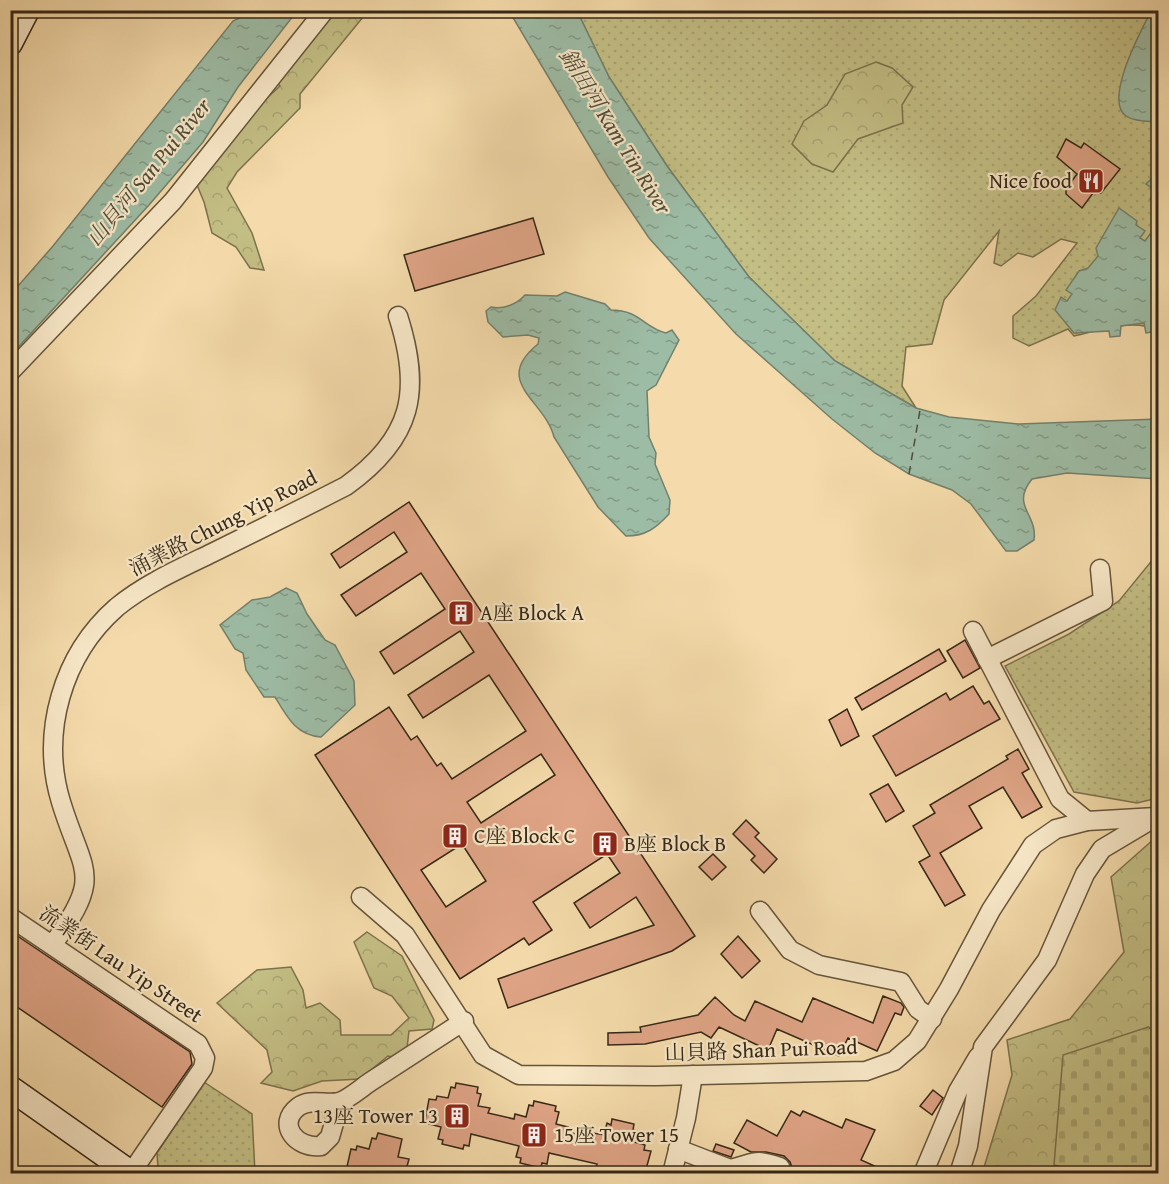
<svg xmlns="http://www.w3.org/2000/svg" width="1169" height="1184" viewBox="0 0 1169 1184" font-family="'Gentium Book Plus','Noto Serif TC',serif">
	<defs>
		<pattern id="grass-dots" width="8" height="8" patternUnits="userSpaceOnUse" patternTransform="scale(1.5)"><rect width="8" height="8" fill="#c3be84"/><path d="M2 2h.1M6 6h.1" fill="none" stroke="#a8a371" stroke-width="1.8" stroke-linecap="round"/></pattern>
		<pattern id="forest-crowns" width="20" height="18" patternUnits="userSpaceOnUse" patternTransform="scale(1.5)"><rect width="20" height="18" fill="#c3be84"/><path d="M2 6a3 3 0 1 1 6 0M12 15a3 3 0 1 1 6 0" fill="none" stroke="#a8a371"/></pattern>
		<pattern id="cemetery-stones" width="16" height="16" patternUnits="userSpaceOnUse" patternTransform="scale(1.5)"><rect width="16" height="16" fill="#c3be84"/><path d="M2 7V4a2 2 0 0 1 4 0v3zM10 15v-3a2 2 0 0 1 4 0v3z" fill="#a8a371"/></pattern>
		<pattern id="water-ripples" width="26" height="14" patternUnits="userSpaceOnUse" patternTransform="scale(1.5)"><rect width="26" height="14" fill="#9dbca5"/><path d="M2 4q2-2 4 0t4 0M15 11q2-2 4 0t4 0" fill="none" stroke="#819985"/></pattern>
	</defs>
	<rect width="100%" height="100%" fill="#f5dbab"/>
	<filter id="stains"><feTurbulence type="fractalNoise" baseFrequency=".00333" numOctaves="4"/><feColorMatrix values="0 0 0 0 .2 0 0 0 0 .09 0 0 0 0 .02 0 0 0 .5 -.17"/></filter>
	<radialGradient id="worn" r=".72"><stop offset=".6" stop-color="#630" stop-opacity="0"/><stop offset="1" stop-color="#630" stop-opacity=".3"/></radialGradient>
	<g fill="url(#grass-dots)" stroke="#7c724d" stroke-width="1.5">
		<path d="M577,11H1158V330C1131,318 1102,330 1074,336L1068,329L1029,346L1013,338V316L1036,296L1077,243L1061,239L1033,257L1018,253L1001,266L994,263L999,231L944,300L932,344L906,347L902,386L916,408L835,361L749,277L667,166L609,77Z"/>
		<polygon points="1158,553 1158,798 1137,803 1074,792 1005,666 1069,634 1119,601"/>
		<polygon points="204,1082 252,1114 255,1173 166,1173 158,1168 157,1153"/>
	</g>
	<g fill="url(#forest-crowns)" stroke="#7c724d" stroke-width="1.5">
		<polygon points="313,11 368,11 300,94 300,108 237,172 227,188 252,233 264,270 250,268 236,247 212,233 204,202 190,168 280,86 267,72"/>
		<polygon points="876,62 892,68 913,87 902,105 903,123 858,139 833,172 812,164 792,144 804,121 827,105 845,74"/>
		<polygon points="1155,838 1158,839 1158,1032 1068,1069 1114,1173 982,1174 1012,1075 1007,1040 1070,1019 1124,952 1111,877"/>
		<polygon points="367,932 402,956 434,1020 432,1029 409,1031 407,1048 400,1058 388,1056 360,1079 322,1081 293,1091 261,1083 272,1072 267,1050 217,1003 257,970 291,967 303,990 306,1008 320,1003 340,1020 341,1035 391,1035 409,1018 392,996 374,988 354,942"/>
	</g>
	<polygon fill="url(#cemetery-stones)" stroke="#7c724d" stroke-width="1.5" points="1148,1027 1158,1033 1158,1173 1088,1173 1054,1165 1063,1055"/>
	<g fill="url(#water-ripples)" stroke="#73806c" stroke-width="1.5">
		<polygon points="254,11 297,11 238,87 203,142 149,205 11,355 11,294 53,246 233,21"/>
		<path d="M509,11H577L609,77L667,166L749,277L835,361L916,408L949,417L1019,424L1158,419V479L1067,473L1032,479C1010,506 1038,514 1034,540L1017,551H1006L971,504L952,490L909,474L875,453L832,419L736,334L649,238L608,177Z"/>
		<path d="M1151,11H1158V122C1148,121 1135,122 1126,116C1103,100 1142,29 1151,11Z"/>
		<polygon points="1158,173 1158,200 1155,203 1150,199 1156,191 1146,184"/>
		<polygon points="1119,208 1137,221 1136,225 1145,231 1140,238 1145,241 1150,234 1158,241 1158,331 1146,333 1144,323 1121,326 1120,336 1110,337 1109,331 1074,333 1055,310 1061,297 1067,301 1072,294 1066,290 1079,271 1088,268 1098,256 1096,248"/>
		<path d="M565,292L605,304L611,310C640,310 644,328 666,333L672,330L679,340L656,385L647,391L649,437L656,453L655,464L670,500L669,514C656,528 646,536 626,536L598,507L554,437C545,400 491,382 538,344L539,338L528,335L503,337L488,322L486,311L491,307C503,310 517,304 525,295L557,296Z"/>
		<path d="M286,588L297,593L307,614L325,640L335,645L354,681L355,705L321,737C296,735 287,717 275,697H264L246,670L243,653L235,649L220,625L252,600L270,597Z"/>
	</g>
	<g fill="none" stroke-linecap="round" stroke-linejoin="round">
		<polyline stroke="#4f4c3a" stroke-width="1.5" stroke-dasharray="8 6" stroke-linecap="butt" points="909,474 920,410"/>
	</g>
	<g fill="#e0a587" stroke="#352716" stroke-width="1.5" fill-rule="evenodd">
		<polygon points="1066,139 1081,148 1084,143 1120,169 1101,193 1093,193 1082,208 1066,194 1066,189 1077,174 1057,157"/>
		<polygon points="533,218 544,254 415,291 404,255"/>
		<path d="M409,502L695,936L672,951L508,1008L498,979L654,925L636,897L590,928L574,903L620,873L607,854L533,902L552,930L529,945L524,938L460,979L315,755L389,707L411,740L417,736L437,766L441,763L452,779L526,731L489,675L423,718L408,695L474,652L460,631L394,674L380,652L445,609L421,573L356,616L341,595L407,552L394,532L340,568L331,554ZM541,754L555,775L481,823L467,802ZM462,844L486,881L446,907L421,870Z"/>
		<polygon points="965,640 980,668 963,678 947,651"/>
		<polygon points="939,649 946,661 862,710 855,698"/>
		<polygon points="973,686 984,704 989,701 1000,719 896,776 873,736 946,693 950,700"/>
		<polygon points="847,709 859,736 841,746 829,720"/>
		<polygon points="1018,749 1029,769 1022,773 1042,807 1022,818 1003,787 969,806 982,828 940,853 965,895 945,906 919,862 930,856 913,826 935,813 930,805 1008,759 1006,756"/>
		<polygon points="888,784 904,811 886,822 870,794"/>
		<polygon points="746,820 759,833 755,837 777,859 764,873 751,860 755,856 733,834"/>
		<polygon points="713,854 726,867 712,880 699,867"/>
		<polygon points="10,931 190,1052 192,1064 162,1107 10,1002"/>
		<polygon points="738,936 760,961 742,978 721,954"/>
		<polygon points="883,996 901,1003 904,1007 901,1015 895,1013 877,1051 848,1038 839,1056 777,1029 768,1050 719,1027 711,1038 701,1032 645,1044 608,1045 608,1033 641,1032 640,1027 698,1015 715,997 734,1015 745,1021 755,1001 802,1022 813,998 873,1023"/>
		<polygon points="456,1083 478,1087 477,1093 481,1094 478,1106 490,1108 488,1113 514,1119 515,1114 526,1117 529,1105 533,1106 534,1101 556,1106 555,1111 559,1112 556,1124 568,1127 566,1132 592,1137 593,1133 604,1135 607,1123 611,1125 612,1119 634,1124 633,1130 637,1131 634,1142 645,1145 644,1150 651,1151 645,1173 627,1171 627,1173 595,1173 597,1164 549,1153 547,1164 542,1163 541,1168 520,1163 521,1158 516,1157 519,1146 471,1134 469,1146 464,1145 463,1149 442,1144 443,1140 438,1139 441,1127 425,1123 427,1110 429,1099 436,1100 437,1096 448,1098 451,1087 455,1088"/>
		<polygon points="933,1090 943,1098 932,1115 920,1106"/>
		<polygon points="791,1111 800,1116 803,1111 842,1128 846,1119 875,1130 861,1160 890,1173 794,1173 790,1162 784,1156 766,1152 751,1152 734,1143 747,1120 777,1136"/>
		<polygon points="378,1133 402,1139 398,1157 409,1159 406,1170 393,1167 391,1173 356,1173 346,1171 351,1149 356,1150 357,1146 369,1149 372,1138 376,1139"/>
		<polygon points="716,1144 734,1150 731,1157 713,1151"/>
	</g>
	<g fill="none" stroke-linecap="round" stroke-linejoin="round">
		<defs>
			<g id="street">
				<polyline points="10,372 173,201 325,10"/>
				<polyline points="973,631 1060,799 1087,821"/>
				<polyline points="987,659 1103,601 1100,569"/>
				<polyline points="361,897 405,935 483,1055 519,1075 656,1076 866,1071 894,1061 917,1041 949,989 991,910 1033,845 1056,829 1087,821 1156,817"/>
				<polyline points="760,911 790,950 819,965 901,982 918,1009 932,1019"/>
				<polyline points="10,917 198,1044 205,1058 203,1068 131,1173"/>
				<path d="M53,944C104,874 83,874 61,802C40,733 62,655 117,607C145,584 179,569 212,553C257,531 301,509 346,486C413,438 422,391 398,316"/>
				<path d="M340,1102L330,1137L321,1146C296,1149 276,1124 298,1107C310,1098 326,1105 339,1102C349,1099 361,1088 370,1082C401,1062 432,1042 464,1021"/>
				<path d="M678,1149L730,1169C756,1163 753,1158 780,1167L783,1174"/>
				<polyline points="672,1174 686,1118 693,1075"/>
				<polyline points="923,1174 958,1091 978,1057"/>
				<polyline points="959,1174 968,1146 983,1047 1047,960 1085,874 1102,849 1149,821"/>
			</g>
			<g id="secondary">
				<polyline points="10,43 27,10"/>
				<polyline points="10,1088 132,1174"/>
			</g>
		</defs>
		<use href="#street" stroke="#65543b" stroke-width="21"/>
		<use href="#secondary" stroke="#352716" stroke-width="27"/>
		<use href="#street" stroke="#f8e8c8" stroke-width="18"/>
		<use href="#secondary" stroke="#f8e8c8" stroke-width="24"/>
	</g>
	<defs>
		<symbol id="restaurant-square" viewBox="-11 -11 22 22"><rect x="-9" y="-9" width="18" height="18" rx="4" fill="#8f2418" stroke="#f8e8c8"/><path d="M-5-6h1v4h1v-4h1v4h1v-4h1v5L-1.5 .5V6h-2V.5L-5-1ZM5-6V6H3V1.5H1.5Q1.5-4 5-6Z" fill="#fff"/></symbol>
		<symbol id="building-square" viewBox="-11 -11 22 22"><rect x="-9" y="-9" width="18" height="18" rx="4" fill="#8f2418" stroke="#f8e8c8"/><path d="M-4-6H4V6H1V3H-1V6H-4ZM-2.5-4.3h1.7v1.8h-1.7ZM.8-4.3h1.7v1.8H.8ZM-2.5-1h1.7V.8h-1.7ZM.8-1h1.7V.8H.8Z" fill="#fff"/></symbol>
	</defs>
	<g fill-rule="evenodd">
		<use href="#restaurant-square" x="1076" y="166" width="30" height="30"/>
		<use href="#building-square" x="446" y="598" width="30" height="30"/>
		<use href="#building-square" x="440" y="821" width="30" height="30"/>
		<use href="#building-square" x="590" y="829" width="30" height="30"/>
		<use href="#building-square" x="442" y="1101" width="30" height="30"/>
		<use href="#building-square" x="519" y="1120" width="30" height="30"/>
	</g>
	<g text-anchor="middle" stroke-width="4.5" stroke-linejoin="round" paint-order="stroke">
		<g font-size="21" fill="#352716" stroke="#f8e8c8" text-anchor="start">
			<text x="1072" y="188" text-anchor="end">Nice food</text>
			<text x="480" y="620">A座 Block A</text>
			<text x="474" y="843">C座 Block C</text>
			<text x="624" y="851">B座 Block B</text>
			<text x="438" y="1123" text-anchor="end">13座 Tower 13</text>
			<text x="554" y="1142">15座 Tower 15</text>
		</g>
		<g font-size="21" fill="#352716" stroke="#f8e8c8">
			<text transform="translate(223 523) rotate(-27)" y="7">涌業路 Chung Yip Road</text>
			<text transform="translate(121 964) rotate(34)" y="7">流業街 Lau Yip Street</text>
			<text transform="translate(761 1050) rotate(-2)" y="7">山貝路 Shan Pui Road</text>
		</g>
		<g font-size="22" font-style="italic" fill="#4f4c3a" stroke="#f8e8c8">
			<text transform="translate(616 131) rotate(58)" y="8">錦田河 Kam Tin River</text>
			<text transform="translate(148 172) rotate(-51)" y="8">山貝河 San Pui River</text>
		</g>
	</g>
	<rect width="1169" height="1184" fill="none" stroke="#f5dbab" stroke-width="36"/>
	<rect x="12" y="12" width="1145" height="1160" fill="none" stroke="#352716" stroke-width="3"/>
	<rect x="18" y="18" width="1133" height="1148" fill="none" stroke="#352716" stroke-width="1.5"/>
	<rect width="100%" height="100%" filter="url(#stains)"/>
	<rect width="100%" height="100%" fill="url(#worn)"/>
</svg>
